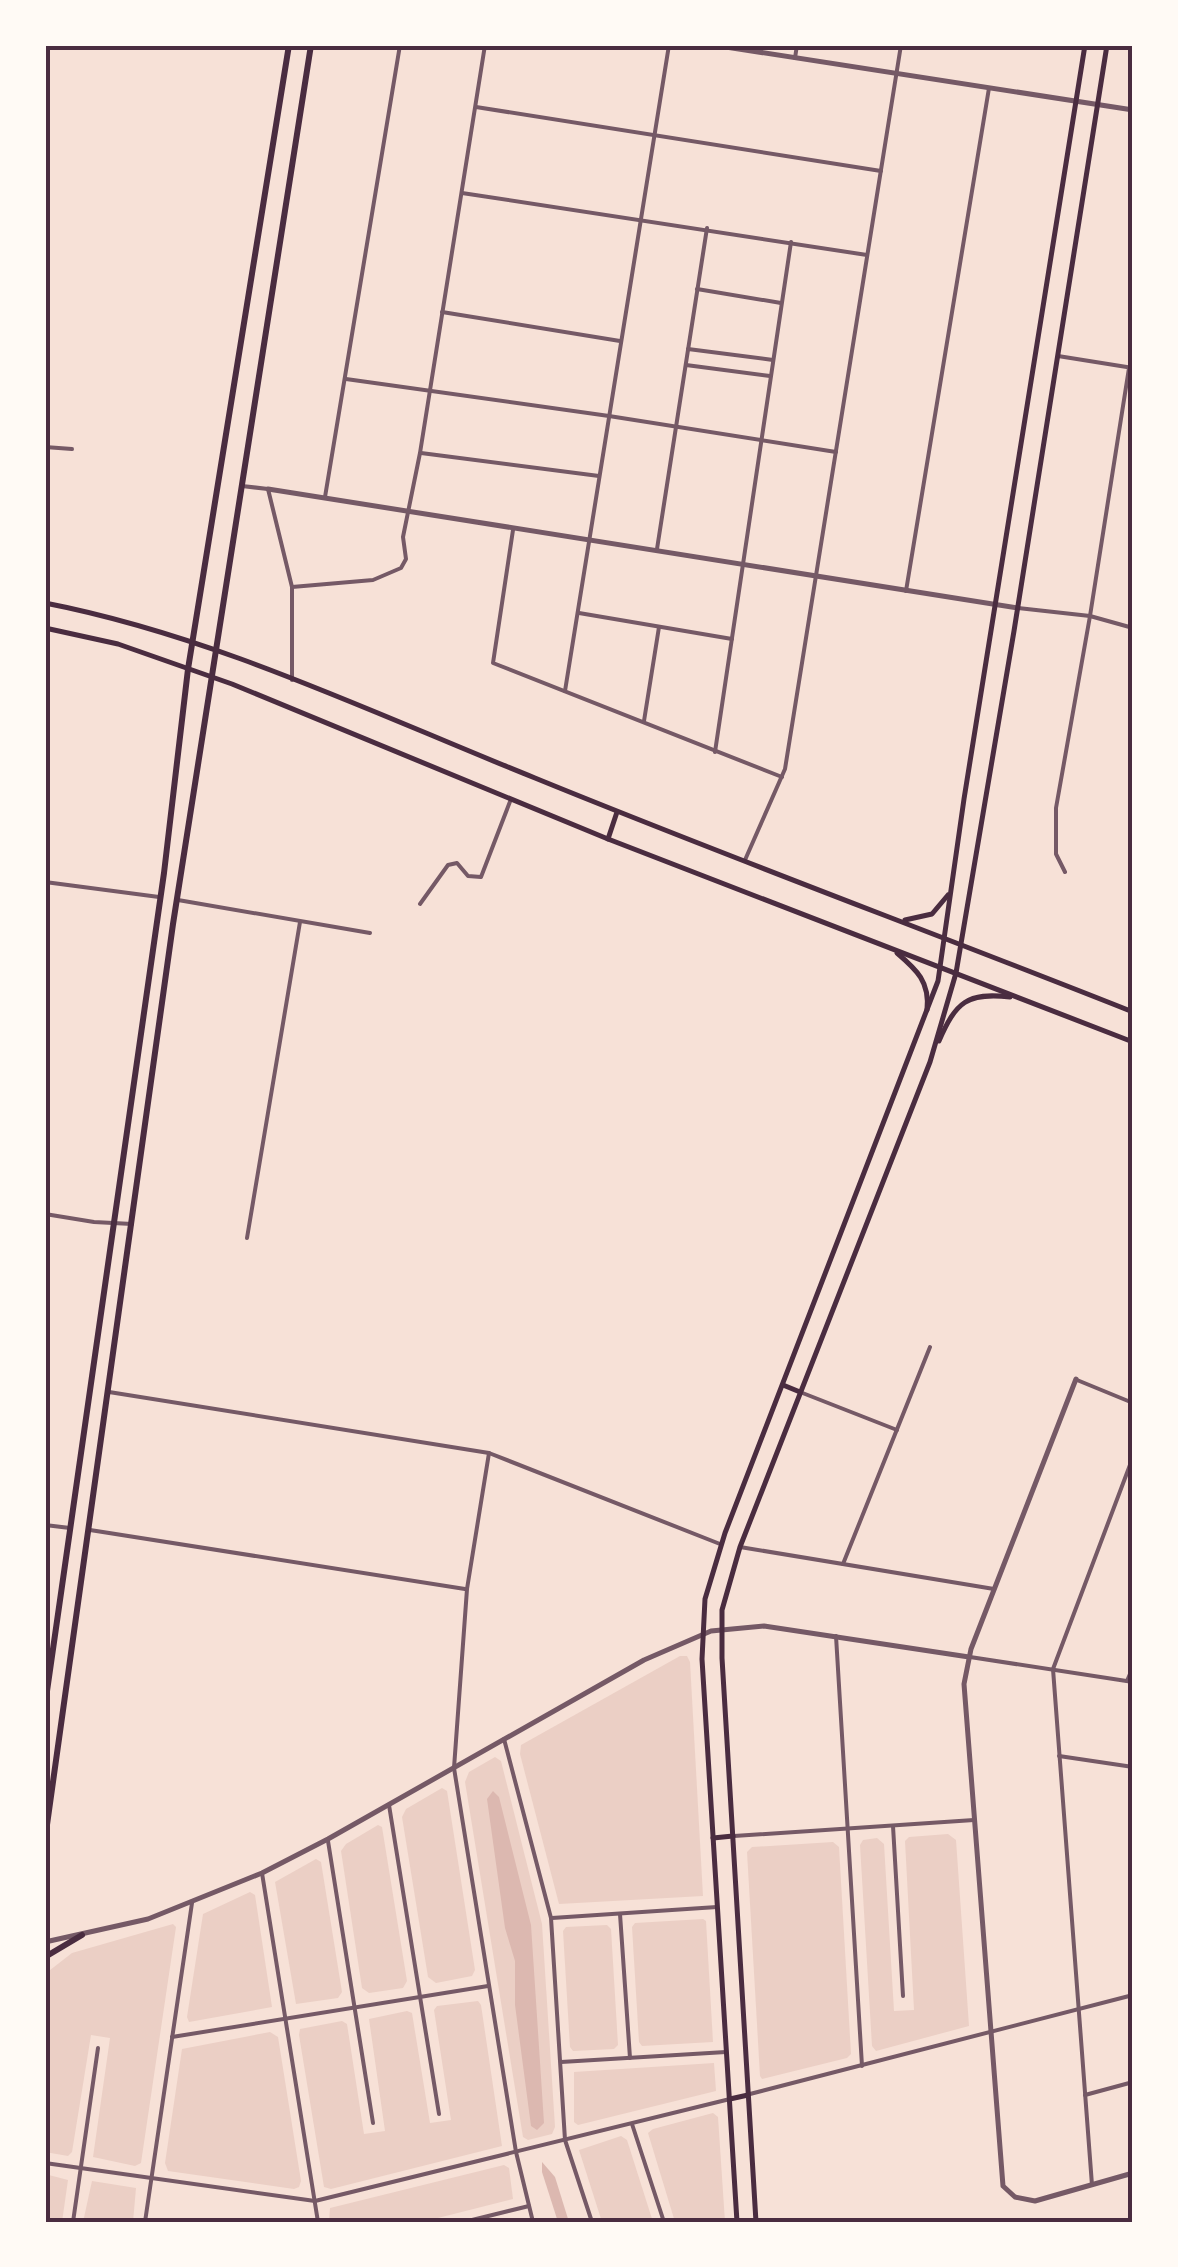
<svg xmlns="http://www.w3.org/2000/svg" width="1178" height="2267" viewBox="0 0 1178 2267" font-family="'Space Grotesk',sans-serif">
	<rect width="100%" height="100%" fill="#f7e1d7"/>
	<g fill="#ebcfc5">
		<polygon points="680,1656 687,1656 690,1662 703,1896 559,1904 520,1754 521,1745"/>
		<polygon points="495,1757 501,1761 542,1924 555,2127 552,2134 528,2140 523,2137 465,1782 469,1772"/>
		<polygon points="442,1788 447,1791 475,1970 472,1976 436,1983 428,1977 402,1817 406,1809"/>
		<polygon points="378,1825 382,1827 407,1981 403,1988 369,1993 362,1988 341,1851 346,1844"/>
		<polygon points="948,1834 956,1840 969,2026 876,2051 872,2046 860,1845 863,1840 877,1838 884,1844 894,2011 914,2010 905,1841 909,1837"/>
		<polygon points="833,1842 839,1847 851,2054 847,2058 762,2079 760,2076 747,1852 752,1847"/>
		<polygon points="316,1859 321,1862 342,1992 338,1998 296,2004 275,1882"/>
		<polygon points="250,1892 255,1895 272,2007 189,2022 187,2017 203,1914"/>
		<polygon points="703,1919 706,1921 713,2042 642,2046 639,2042 632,1927 635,1923"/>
		<polygon points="173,1924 176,1927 141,2163 135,2166 93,2157 110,2038 91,2035 72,2152 68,2156 45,2152 45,1974 72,1953"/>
		<polygon points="607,1925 611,1929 618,2045 614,2049 573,2051 570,2047 563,1931 566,1927"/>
		<polygon points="478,2001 481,2005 502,2146 331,2189 324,2187 299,2035 300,2029 342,2021 347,2024 364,2134 385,2131 369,2019 407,2011 412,2013 430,2123 451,2120 434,2010 437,2006"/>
		<polygon points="270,2032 278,2037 301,2181 299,2187 294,2189 168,2171 165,2163 182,2049"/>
		<polygon points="714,2063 716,2091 578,2125 574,2122 574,2072"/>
		<polygon points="713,2113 718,2117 725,2222 675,2222 648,2133 653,2129"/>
		<polygon points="621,2136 627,2140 653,2222 602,2222 579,2150"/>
		<polygon points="504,2165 509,2168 513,2199 422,2222 329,2222 330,2208"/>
		<polygon points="45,2174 68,2180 62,2222 45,2222"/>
		<polygon points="92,2181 136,2188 133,2222 83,2222"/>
	</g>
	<g fill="#dcb8b0">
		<polygon points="493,1791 499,1797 531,1925 544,2123 537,2130 531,2126 515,2005 515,1961 505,1928 487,1799"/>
		<polygon points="542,2162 555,2177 569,2222 558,2222 542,2172"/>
	</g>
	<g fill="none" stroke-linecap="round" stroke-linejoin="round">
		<g stroke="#755966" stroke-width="4">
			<polyline points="795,58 797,45"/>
			<polyline points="476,107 881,171"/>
			<polyline points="462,193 867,255"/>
			<polyline points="697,289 781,303"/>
			<polyline points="442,312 620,341"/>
			<polyline points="688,349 773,360"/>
			<polyline points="1058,356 1133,368"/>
			<polyline points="686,365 770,376"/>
			<polyline points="346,379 609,416 836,452"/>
			<polyline points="45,447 72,449"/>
			<polyline points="421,453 599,476"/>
			<polyline points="242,486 268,489 292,587 292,680"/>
			<polyline points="325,497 400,45"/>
			<polyline points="513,530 493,663 782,777"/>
			<polyline points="657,549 707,228"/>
			<polyline points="292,587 373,580 401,568 406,559 403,537 420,453 485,45"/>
			<polyline points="906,591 989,88"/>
			<polyline points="1018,608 1090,616 1133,628"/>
			<polyline points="579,613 732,639"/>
			<polyline points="565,691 669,45"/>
			<polyline points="644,721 659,627"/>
			<polyline points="715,752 791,242"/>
			<polyline points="1133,765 1130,782 1133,801"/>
			<polyline points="745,860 785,769 901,45"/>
			<polyline points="1065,872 1056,854 1056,808 1090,616 1129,368"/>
			<polyline points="45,882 159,897"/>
			<polyline points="178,900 370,933"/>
			<polyline points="420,904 448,865 457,863 468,876 481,877 511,799"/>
			<polyline points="45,1214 94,1222 132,1224"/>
			<polyline points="247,1238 300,922"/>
			<polyline points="1077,1380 1133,1403"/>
			<polyline points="109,1392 489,1453 720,1544"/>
			<polyline points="800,1392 897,1430"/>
			<polyline points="489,1453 467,1589 454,1768 516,2152 533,2222"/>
			<polyline points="45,1525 70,1528"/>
			<polyline points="90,1530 465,1589"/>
			<polyline points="740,1547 994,1589"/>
			<polyline points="843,1564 930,1347"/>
			<polyline points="836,1636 862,2066"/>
			<polyline points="970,1657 1133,1682"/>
			<polyline points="1127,1681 1133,1667"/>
			<polyline points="504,1739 551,1918 565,2140 592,2222"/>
			<polyline points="1059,1756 1133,1767"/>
			<polyline points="389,1805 439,2114"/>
			<polyline points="893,1826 903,1996"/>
			<polyline points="734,1836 974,1820"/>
			<polyline points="328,1841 373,2123"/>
			<polyline points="262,1873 318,2222"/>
			<polyline points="620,1914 630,2058"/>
			<polyline points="552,1918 717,1907"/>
			<polyline points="172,2037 488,1986"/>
			<polyline points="561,2062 726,2052"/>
			<polyline points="750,2094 1133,1995"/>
			<polyline points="1085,2095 1133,2082"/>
			<polyline points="632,2124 664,2222"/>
			<polyline points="45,2163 315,2201 730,2099"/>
			<polyline points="1092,2185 1053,1669 1133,1457"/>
			<polyline points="73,2222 98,2048"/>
			<polyline points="145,2222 192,1903"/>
			<polyline points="464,2222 529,2206"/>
		</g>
		<g stroke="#755966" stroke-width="5">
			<polyline points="713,45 1133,110"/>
			<polyline points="268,489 1018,608"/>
			<polyline points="1076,1379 971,1649 964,1684 1003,2186 1015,2197 1035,2201 1133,2173"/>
			<polyline points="45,1942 148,1919 262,1873 328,1839 644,1660 711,1631 764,1626 969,1657"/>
		</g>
		<g stroke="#4a2c40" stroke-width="5">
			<path d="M45,603C215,636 375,714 535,778C733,859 934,933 1133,1012"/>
			<polyline points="45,628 118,644 232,684 608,839 1133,1042"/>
			<polyline points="608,839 617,812"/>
			<polyline points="905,920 932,914 948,895"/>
			<path d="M897,953C917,970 930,982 927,1010"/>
			<path d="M939,1041C956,1002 967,992 1010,997"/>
			<polyline points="783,1385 800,1392"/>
			<polyline points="713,1838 733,1836"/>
			<polyline points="730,2099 748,2095"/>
			<polyline points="737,2222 702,1659 705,1599 725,1533 938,981 964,799 1085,45"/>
			<polyline points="756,2222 722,1658 722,1610 740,1547 930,1062 956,973 1014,631 1107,45"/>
		</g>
		<g stroke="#4a2c40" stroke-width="6">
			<polyline points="45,1705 164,873 188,669 289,45"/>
			<polyline points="45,1839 173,924 311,45"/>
			<polyline points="45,1957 82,1935"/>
		</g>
	</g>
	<rect width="1178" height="2267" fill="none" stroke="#fffaf5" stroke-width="95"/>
	<rect x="48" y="48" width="1082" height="2172" fill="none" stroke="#4a2c40" stroke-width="4"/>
</svg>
